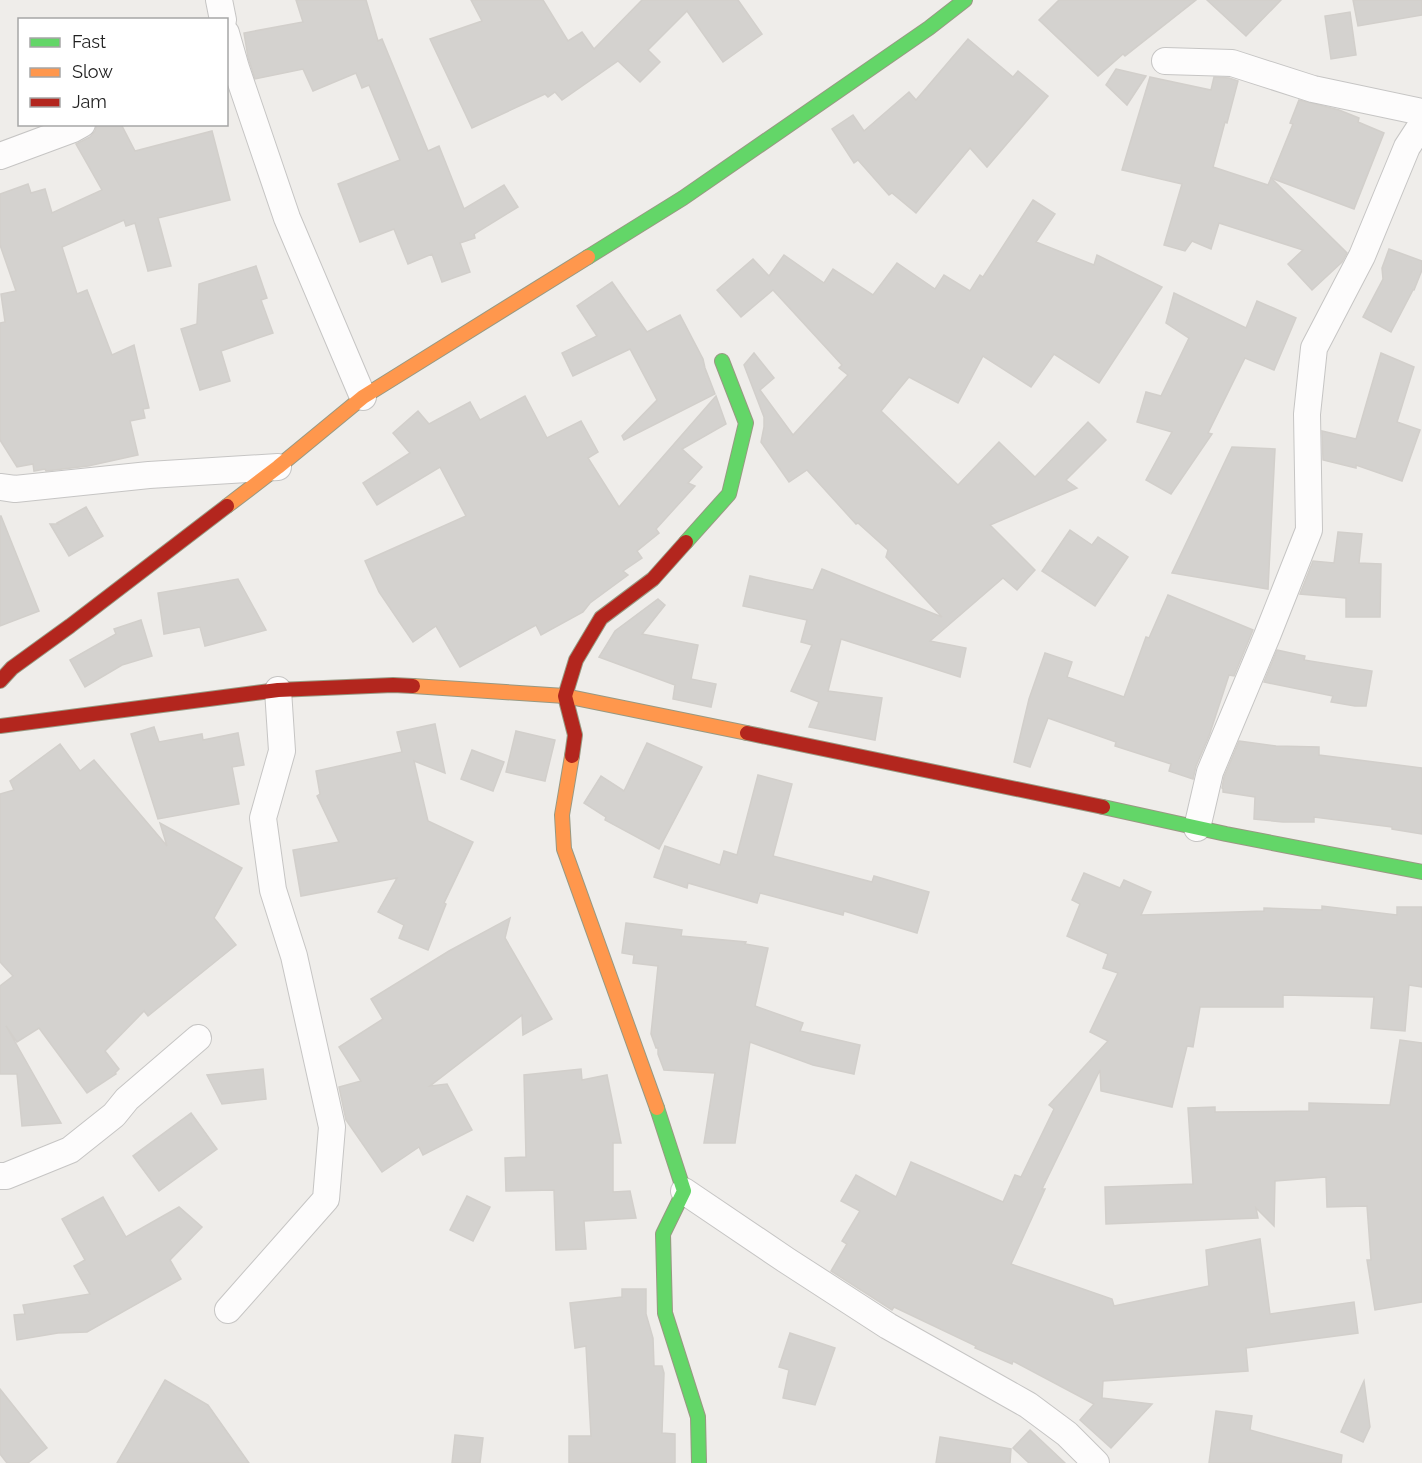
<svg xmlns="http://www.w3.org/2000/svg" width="1422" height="1463" viewBox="0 0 1422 1463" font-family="Raleway,sans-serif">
	<rect width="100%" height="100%" fill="#efedea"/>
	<g fill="#d4d2cf" stroke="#d2cfcb" stroke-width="1.5">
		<polygon points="296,0 366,0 378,41 382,39 428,151 439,146 464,209 504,185 518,207 474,234 475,238 460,243 470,272 442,282 432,254 408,264 394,229 360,242 338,184 400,160 369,85 362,88 356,73 313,91 303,69 255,79 248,57 244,33 303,22"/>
		<polygon points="471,0 543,0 568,41 582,32 594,49 642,0 738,0 762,34 723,62 687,11 648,50 660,62 640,82 618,61 562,100 555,92 548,97 545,94 472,128 430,39 482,21"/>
		<polygon points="1059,0 1196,0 1125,56 1123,54 1098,76 1039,20"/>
		<polygon points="1207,0 1281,0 1246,36"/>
		<polygon points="1353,0 1422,0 1422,15 1358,26"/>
		<polygon points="1350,12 1356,55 1331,59 1325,16"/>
		<polygon points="968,39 1013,77 1018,71 1048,96 987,167 970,148 916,213 892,193 889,195 858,160 854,163 832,129 853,115 864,131 909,92 916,100"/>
		<polygon points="1116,69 1146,76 1127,105 1106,85"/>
		<polygon points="1150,77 1211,90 1214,77 1229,78 1238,81 1227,123 1225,122 1213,167 1268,185 1271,178 1347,253 1342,262 1312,290 1288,264 1303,250 1219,223 1211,249 1192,241 1185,251 1164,245 1182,184 1122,170"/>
		<polygon points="1299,100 1339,110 1359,118 1358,122 1384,133 1354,209 1271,178 1293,124 1290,123"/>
		<polygon points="97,124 121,124 135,151 212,131 230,200 158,218 171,266 148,271 135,223 126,226 124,220 62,247 77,294 87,290 112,355 134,345 149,408 143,409 145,418 130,421 138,455 88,466 46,471 45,469 34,471 33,464 17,467 0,440 0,323 5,322 1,294 16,291 0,245 0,194 28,184 31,193 45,189 52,213 102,190 76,144 90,137 95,131"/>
		<polygon points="1033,200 1055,214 1036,242 1094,265 1097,255 1162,287 1099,383 1054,354 1031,387 983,356 958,403 909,377 881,411 958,485 999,442 1035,477 1088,422 1106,440 1066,480 1077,488 990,525 1035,570 1017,590 1003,578 930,641 966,648 960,677 841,639 828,691 882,698 875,740 809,727 819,702 791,691 812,645 801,642 807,620 743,606 750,576 813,590 822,569 942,617 886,557 888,550 858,523 856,524 807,470 789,482 761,442 764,427 764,417 744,365 754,353 774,378 760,390 793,435 848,375 839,368 842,365 773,290 741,317 717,290 753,259 769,276 784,255 824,283 833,269 873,295 897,263 935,289 944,275 970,291 980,275 983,277"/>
		<polygon points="1389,249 1422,261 1422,270 1414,290 1413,290 1391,332 1363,317 1383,279 1382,268"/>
		<polygon points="256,266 267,298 261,300 273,333 221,351 230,381 200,390 181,329 197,324 199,284"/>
		<polygon points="612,282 647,332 680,315 703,359 705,368 715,394 624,440 622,436 657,400 630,349 573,376 562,353 597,336 577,306"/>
		<polygon points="1174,293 1246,328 1257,301 1296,318 1274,370 1245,358 1208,433 1212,434 1171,494 1146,480 1172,432 1137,422 1146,392 1161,396 1189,338 1166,323"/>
		<polygon points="1381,353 1414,367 1397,422 1420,430 1402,481 1356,465 1356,468 1323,460 1322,431 1356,439"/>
		<polygon points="525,396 547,438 581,421 598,452 588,458 619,507 716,396 726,424 682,449 702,467 688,483 695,486 656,529 659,533 637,551 642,558 623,571 628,575 590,603 583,612 541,635 536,625 460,667 436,626 413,642 379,592 365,561 466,516 440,467 377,505 363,483 410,453 393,433 418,411 429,424 470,402 480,420"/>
		<polygon points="1232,447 1275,449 1268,589 1172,573"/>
		<polygon points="86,507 103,536 69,556 50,524 58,524 57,523"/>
		<polygon points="0,516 1,516 39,611 0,626"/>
		<polygon points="1070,530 1092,545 1098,537 1128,557 1095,606 1042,571"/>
		<polygon points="1338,532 1362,534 1359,563 1381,564 1380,617 1346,617 1346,598 1300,594 1313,561 1334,563"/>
		<polygon points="238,579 266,630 205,646 200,627 164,634 158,593"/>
		<polygon points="1168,595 1253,630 1234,676 1229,675 1209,736 1196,766 1193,779 1169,771 1171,764 1115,746 1116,742 1048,718 1030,767 1014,762 1029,699 1045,653 1072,662 1067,677 1124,697 1146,637 1149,638"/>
		<polygon points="658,599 665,605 642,634 698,645 691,679 716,684 711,707 673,699 675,685 599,657 615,631"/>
		<polygon points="141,620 152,656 122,665 85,687 70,660 116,634 114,629"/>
		<polygon points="1277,650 1305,656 1304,660 1372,671 1366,706 1355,706 1331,702 1333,696 1264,682"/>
		<polygon points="435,724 445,773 414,761 428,821 473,842 444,903 446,904 428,950 399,938 404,925 378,912 397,878 301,896 293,850 339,842 317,796 320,794 316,771 402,752 397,732"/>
		<polygon points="154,727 159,742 202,734 203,740 238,733 244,765 232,767 239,804 158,819 131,734"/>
		<polygon points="516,731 555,740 545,781 506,772"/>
		<polygon points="1239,741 1276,746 1319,747 1319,755 1422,768 1422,834 1392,829 1392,827 1314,817 1314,822 1283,822 1254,819 1255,797 1223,792 1223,789 1222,788 1224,777"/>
		<polygon points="647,743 702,767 659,849 605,820 606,817 584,803 601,776 624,791"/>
		<polygon points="60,744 80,771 94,760 167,846 160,823 242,868 214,918 236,945 148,1016 144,1011 105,1051 119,1069 115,1073 116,1074 87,1093 39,1028 17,1042 6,1026 61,1123 22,1126 17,1074 0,1074 0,986 13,976 0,962 0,794 14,790 10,781"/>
		<polygon points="472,750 504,762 493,791 461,779"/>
		<polygon points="758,775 792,784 773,856 872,882 874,876 929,892 917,933 844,911 843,915 760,893 757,903 688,883 687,888 654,877 665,846 720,865 724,851 737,855"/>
		<polygon points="1084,873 1120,888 1124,880 1151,892 1141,915 1264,911 1264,908 1322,910 1322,906 1397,915 1397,907 1422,907 1422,987 1409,985 1405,1031 1371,1028 1374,997 1283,995 1283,1007 1200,1007 1193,1047 1187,1046 1172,1107 1101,1091 1100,1070 1042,1189 1045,1189 1011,1264 1112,1299 1114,1306 1209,1286 1206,1250 1260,1239 1270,1314 1354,1302 1358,1333 1246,1348 1248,1371 1103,1381 1102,1398 1152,1404 1111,1448 1080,1420 1094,1404 1013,1361 1012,1364 975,1348 976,1346 894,1307 892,1310 831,1271 847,1244 842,1241 860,1211 841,1201 856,1175 896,1197 911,1162 1003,1202 1015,1175 1021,1177 1054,1109 1049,1105 1108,1041 1090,1032 1118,973 1103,968 1108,954 1067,936 1080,904 1072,900"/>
		<polygon points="510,918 505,938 552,1019 523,1035 522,1015 430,1086 447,1084 472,1130 423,1155 419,1147 382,1172 346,1120 339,1087 361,1081 339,1047 383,1019 371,999 449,951"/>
		<polygon points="626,923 682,930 681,936 746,942 745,944 768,948 755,1006 803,1023 800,1031 860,1045 854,1074 813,1065 750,1042 735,1143 704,1143 715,1073 664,1070 658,1054 658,1048 656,1048 651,1034 658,966 633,963 634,955 622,953"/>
		<polygon points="1400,1040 1422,1043 1422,1302 1375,1310 1367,1260 1371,1260 1367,1206 1327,1207 1326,1177 1275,1181 1274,1226 1256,1208 1258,1218 1106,1224 1105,1187 1193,1184 1188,1108 1215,1107 1215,1112 1309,1111 1309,1103 1390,1105"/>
		<polygon points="263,1069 266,1099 222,1104 207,1075"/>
		<polygon points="581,1069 582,1080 607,1075 621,1143 613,1143 613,1192 630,1191 636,1218 584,1221 586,1249 556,1250 554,1190 506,1191 505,1158 526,1157 524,1075"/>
		<polygon points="191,1113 217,1149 159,1191 133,1156"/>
		<polygon points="467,1196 490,1207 473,1241 450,1230"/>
		<polygon points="103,1197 126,1237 179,1207 202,1227 170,1260 181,1279 87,1332 58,1333 17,1340 14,1315 25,1314 23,1305 90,1294 74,1266 85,1260 62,1219"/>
		<polygon points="622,1289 646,1289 646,1314 653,1338 654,1366 662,1366 664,1373 662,1433 675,1434 675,1463 569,1463 569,1436 591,1436 586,1346 575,1348 570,1303 622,1297"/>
		<polygon points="790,1333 835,1348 815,1405 783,1398 789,1370 779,1367"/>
		<polygon points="165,1380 208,1405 249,1463 117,1463"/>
		<polygon points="1364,1381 1370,1427 1363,1442 1341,1432"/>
		<polygon points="0,1389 47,1448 28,1463 7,1463 0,1454"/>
		<polygon points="1216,1411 1252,1416 1250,1430 1342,1455 1341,1463 1209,1463"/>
		<polygon points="1030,1430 1065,1463 1029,1463 1013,1448"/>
		<polygon points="455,1435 483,1438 480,1463 452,1463"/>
		<polygon points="940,1437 1011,1449 1010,1463 936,1463"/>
	</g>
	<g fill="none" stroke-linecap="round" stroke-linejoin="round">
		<defs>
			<g id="street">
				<polyline points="219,0 223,20"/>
				<polyline points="226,33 236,68 287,218 363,397"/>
				<polyline points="1165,61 1232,63 1313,89 1422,112"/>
				<polyline points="0,156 73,129 82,124"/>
				<polyline points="0,487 15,489 149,475 278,467"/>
				<polyline points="1197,828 1210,772 1267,636 1309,530 1307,414 1314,348 1362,256 1407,147 1422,124"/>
				<polyline points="0,1176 6,1176 70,1150 114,1115 127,1099 198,1038"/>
				<polyline points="684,1191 786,1260 888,1326 1028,1405 1067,1434 1096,1463"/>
				<polyline points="228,1310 326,1199 332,1127 294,956 273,890 263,818 282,751 278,690"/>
			</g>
			<g id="fast">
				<polyline points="588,257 683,198 929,28 965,0"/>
				<polyline points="686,542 729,494 746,423 722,361"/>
				<polyline points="1103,807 1226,834 1422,872"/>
				<polyline points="657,1108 684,1191 663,1234 665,1313 698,1417 699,1463"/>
			</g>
			<g id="slow">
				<polyline points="227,506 278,467 363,397 588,257"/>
				<polyline points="413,686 565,696 747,733"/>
				<polyline points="572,756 562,815 564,849 657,1108"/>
			</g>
			<g id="jam">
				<polyline points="0,681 12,668 70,626 227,506"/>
				<polyline points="0,726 278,690 393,685 413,686"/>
				<polyline points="747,733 1103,807"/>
				<polyline points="572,756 575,735 565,696 576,660 601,618 653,579 686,542"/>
			</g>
		</defs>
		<use href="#street" stroke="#c6c5c4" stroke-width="28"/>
		<use href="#fast" stroke="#989982" stroke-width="16"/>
		<use href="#slow" stroke="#989982" stroke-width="16"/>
		<use href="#jam" stroke="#989982" stroke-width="16"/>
		<use href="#street" stroke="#fdfcfc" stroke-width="26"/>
		<use href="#fast" stroke="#63d668" stroke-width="14"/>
		<use href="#slow" stroke="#ff974d" stroke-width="14"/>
		<use href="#jam" stroke="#b3261e" stroke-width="14"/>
	</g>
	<rect x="18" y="18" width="210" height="108" fill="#ffffff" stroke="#a6a6a6" stroke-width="1.5"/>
	<rect x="30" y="38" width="30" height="9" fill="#63d668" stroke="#a6a6a6" stroke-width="1.5"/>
	<text x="72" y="48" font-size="18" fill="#212121">Fast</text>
	<rect x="30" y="68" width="30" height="9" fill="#ff974d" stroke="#a6a6a6" stroke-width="1.5"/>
	<text x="72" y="78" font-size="18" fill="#212121">Slow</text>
	<rect x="30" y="98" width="30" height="9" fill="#b3261e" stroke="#a6a6a6" stroke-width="1.5"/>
	<text x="72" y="108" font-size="18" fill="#212121">Jam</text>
</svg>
